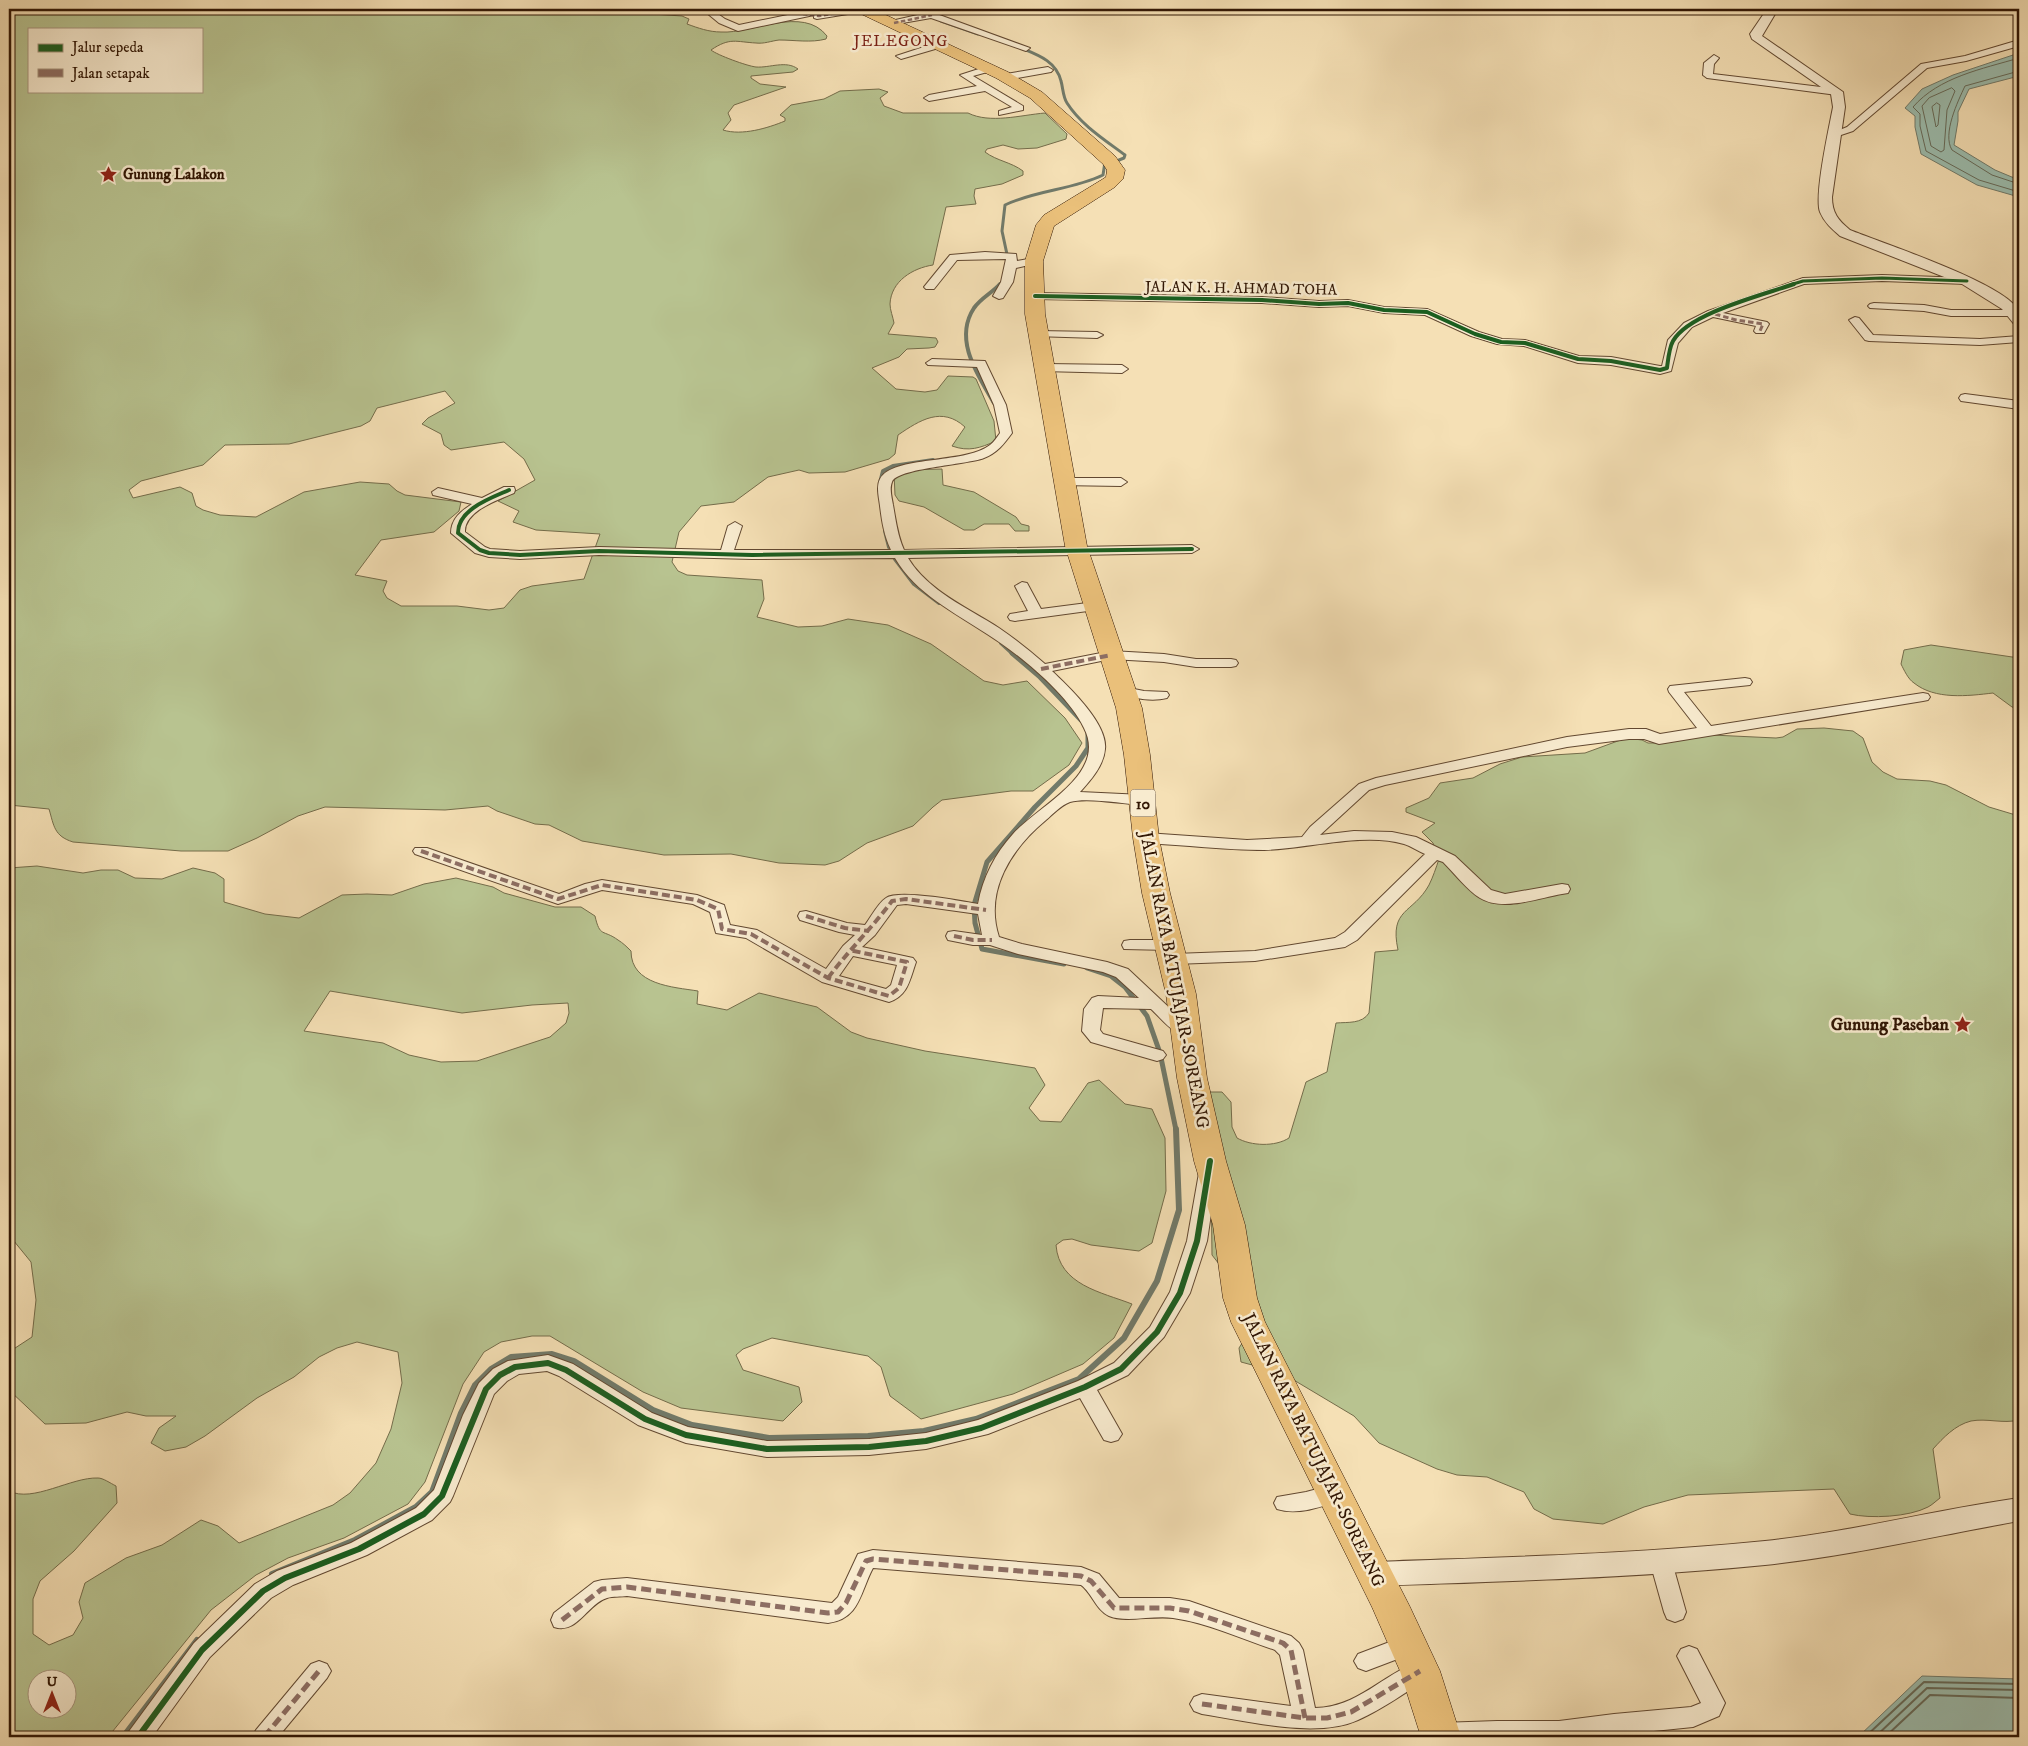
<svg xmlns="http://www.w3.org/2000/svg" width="2028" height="1746" viewBox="0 0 2028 1746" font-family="'IM FELL DW Pica',serif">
	<rect width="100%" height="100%" fill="#f5e0b5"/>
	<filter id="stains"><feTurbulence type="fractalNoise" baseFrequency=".004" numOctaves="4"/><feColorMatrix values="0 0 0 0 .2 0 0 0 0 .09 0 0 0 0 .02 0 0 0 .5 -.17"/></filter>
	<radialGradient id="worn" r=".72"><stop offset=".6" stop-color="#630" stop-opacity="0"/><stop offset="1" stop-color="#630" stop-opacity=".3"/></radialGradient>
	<g fill="#b8c390" stroke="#746c4a" fill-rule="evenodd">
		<path d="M9,9H611L623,12L682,16L689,19L687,24C698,28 709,32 721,32C752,34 803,5 827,36L826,39C811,43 795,40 779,40C771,41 764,44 756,43C736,42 730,37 711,50C717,55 747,66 756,67C770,68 786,60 798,69L793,72L751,76V78L760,84L786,87L734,105L728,113L731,120L723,130C742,136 768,128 785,121V118L780,115L791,105L824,99L840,91L879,89L888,92L880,98L884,106L903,113H968C990,124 1021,115 1045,113L1067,134L1066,139L1037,148L1018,149L1003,145L987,149L985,152C997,161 1011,162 1023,171V175L1002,184L975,189L974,196L976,204L946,207L933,265C913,268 891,281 890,304C890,310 893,317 894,323L888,334L936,338L938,342L935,347L929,348L907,349L899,357L872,368L896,389L925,392L937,390L948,376L973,377L976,379L994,421L996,441C980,448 969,452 952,446L965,427C942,406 920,420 898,435L895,454L889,459L845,472L809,473L799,470L768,477L734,502L701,506L679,532L672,562L678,571L687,575L762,580L764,599L757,617L798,627L822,626L848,619L888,625L931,644L984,681L1003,685L1027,681L1065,718L1082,743L1069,765L1033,791H1011L942,800L933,807L913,826L867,843L839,861L825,865L779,863L731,854L664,855L582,841L549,825L535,824L497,811L488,806L445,810L325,807L298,816L257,838L228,851H181L73,842C54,836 54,826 49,809L9,805ZM29,29H201V91H29ZM445,391L455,403L428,418L422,424L441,434L444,445L451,450L504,442L524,459L535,480L498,501L519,511L513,522L536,530L600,534L584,579L532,586L520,590L504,608L489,610L457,606H401L387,598L383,591L387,581L355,575L381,540L434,532L459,511L461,502L405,495L397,491L389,484L360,482L304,492L256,517L220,515L203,510L196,506L192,493L180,487L133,498L129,490L141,481L203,465L225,445L289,444L361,426L370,421L377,408Z"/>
		<polygon points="942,469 943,485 974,492 1016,517 1021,524 1029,526 1029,531 1015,531 1009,524 984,524 974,530 964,530 924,507 899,501 895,495 894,473 903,470"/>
		<path d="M1931,645L2019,658V709L2012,707L1993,693C1968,696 1935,700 1914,683C1908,679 1904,670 1901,664L1904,650Z"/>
		<path d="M1824,728L1853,731L1863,738L1872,762L1883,772L1897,779L1930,781L1946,785L1989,807L2019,816V1420C2003,1424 1987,1418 1971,1421C1955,1425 1943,1438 1933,1449L1940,1498C1936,1501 1932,1505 1928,1507C1909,1517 1870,1519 1850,1514L1834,1489L1688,1495L1644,1507L1603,1524L1553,1519L1534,1509L1524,1492L1487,1477L1457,1475L1437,1469L1379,1443L1354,1416L1282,1373L1241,1362L1239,1348L1248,1334L1251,1305L1212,1255L1210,1092H1222L1231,1102L1232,1127L1237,1138C1251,1146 1275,1147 1289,1138L1306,1082L1327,1072L1336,1023C1348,1022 1362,1024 1369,1013L1375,952L1398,950C1389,908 1413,914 1429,885C1433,877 1436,868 1439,859L1433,843L1422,832L1435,823L1406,812V808L1429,798L1440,783L1473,778L1500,764L1522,757L1585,753L1626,738L1642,740L1648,743H1664L1712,735L1776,738L1783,737L1797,729Z"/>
		<path d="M37,866L83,873L101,870H118L135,878L162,879L193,868L215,873L224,879V902L265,914L299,918L342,895L367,894L392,895L424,884L456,878L493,887L504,893L555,907H581L595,916C600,938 603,929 618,940C623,943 627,947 631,951C631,985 673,987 698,991L697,1004L727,1010L759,993L817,1007L851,1032L867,1038L925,1051L1035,1068L1045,1085L1029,1108L1040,1121L1061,1122L1088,1083L1099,1080L1125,1104L1152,1109L1165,1138L1166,1191L1152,1243L1139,1251L1091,1245L1072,1239L1063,1240L1056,1245C1059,1285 1101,1292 1132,1304L1114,1338L1083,1364L1013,1394L921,1419L890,1396L881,1367L868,1356L772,1338L743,1349L736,1355L743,1370L799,1387L802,1402L783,1421L681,1408L643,1392L550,1336H532L501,1342L484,1352L463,1384L425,1482L408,1504L344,1538L288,1558L256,1575L211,1610L108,1737H9V1491C33,1503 71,1477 98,1478C103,1478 110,1483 116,1486L117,1503L74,1551L40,1581L33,1599V1634L49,1645L73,1635L83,1618L79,1602L85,1583L126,1558L162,1545L201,1520L218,1526L239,1543L333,1505L350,1493L376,1463L391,1429L402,1383L398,1352L357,1342L337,1348L319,1357L294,1377L257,1398L205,1436L186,1447L165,1451L151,1443L159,1428L176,1416H146L127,1412L86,1423L45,1424L9,1390V1352L32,1337L36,1300L31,1262L9,1235V1157L12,1154L9,1143V868ZM330,991L462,1013L532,1005L568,1003L569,1013L566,1023L550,1037L477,1061L441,1062L409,1055L383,1043L304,1031ZM68,1678V1708H38V1678Z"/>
	</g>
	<g fill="#9cbdae" stroke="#717a6a">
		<polygon points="2019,53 2019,76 1969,89 1958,112 1958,121 1954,145 1995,170 2019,180 2019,197 1977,185 1921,154 1915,127 1915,116 1905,108 1922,89 1953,75"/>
		<polygon points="1922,1676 2019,1679 2019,1737 1858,1737"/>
	</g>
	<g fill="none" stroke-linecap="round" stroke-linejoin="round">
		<g stroke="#666a59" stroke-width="1">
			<path d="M2019,58C1982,69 1939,77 1913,107L1920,114V126L1926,151L1979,180L2019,192"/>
			<path d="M2019,71L1965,86C1958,101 1942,134 1952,150L1992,175L2019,184"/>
			<polygon points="1952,88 1955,91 1947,110 1944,150 1941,152 1931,146 1922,106 1929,98"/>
			<polygon points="1937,103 1940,105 1938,125 1936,127 1932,107"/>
		</g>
		<g stroke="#666a59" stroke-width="2">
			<polyline points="1865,1737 1924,1682 2019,1684"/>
			<polyline points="1875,1737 1927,1688 2019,1690"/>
			<polyline points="1885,1737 1930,1695 2019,1698"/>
		</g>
		<g stroke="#717a6a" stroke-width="3">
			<polyline points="909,9 922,14"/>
			<polyline points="941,21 978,34"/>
			<path d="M1021,48C1038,55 1056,61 1061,81C1063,88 1063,97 1067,103C1081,125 1105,140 1125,155L1124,158L1119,160"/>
			<path d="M1008,259L1002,231L1005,205C1036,190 1072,190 1103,175L1105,162"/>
			<polyline points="999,285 1002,282"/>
		</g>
		<g stroke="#717a6a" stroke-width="4">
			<path d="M994,403C978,375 953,340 974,308C981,298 992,293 1000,284"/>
			<polyline points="880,483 883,471 893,466 933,460"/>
			<polyline points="885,531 889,547"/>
			<polyline points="895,559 914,584 939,603"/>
			<polyline points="1001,643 1013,654"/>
		</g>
		<g stroke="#717a6a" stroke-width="5">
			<polyline points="1012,653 1039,676 1081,720"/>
			<polyline points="1064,964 982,949 975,923 974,905 987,862 1035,807 1076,766 1088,748 1088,734"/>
			<polyline points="1087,968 1111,976 1125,987 1147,1016 1160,1053 1176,1130"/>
		</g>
		<g stroke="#717a6a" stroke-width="6">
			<polyline points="272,1574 355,1540 416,1507 432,1492 461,1413 475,1385 491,1369 511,1357 552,1354 574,1361 653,1410 692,1425 769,1438 868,1436 924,1431 976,1419 1079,1379 1124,1338 1157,1281 1179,1210 1176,1129"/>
			<polyline points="123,1737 197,1640"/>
		</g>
		<defs>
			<g id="minor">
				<polygon points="702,9 711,9 725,19 739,25 817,9 832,9 828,12 846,9 864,9 860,12 817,19 814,18 814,15 738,31 719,23"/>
				<polygon points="912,9 923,9 1030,48 1026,51 1023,50 931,18 891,25 891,21 922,14"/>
				<path d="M1749,9H1773L1774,10C1769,14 1754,13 1749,9Z"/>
				<polygon points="2019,40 2019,46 1966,61 1927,68 1853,131 1835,137 1830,134 1847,127 1921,64 1965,56"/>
				<polygon points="939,42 942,43 942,47 901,59 896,56"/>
				<polygon points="1714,55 1719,58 1714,64 1713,74 1837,89 1842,92 1837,95 1707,78 1703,75 1704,63"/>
				<polygon points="988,66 991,67 991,71 973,76 1023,106 1023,110 999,115 999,111 1012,107 985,91 929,101 924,98 929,95 977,86 960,75"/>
				<polygon points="1048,67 1053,70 1051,72 1006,80 1001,77 1006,74"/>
				<polygon points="985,252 1016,254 1017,261 1034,258 1039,261 1038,263 1016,268 1013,282 1003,298 999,299 993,296 1001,282 1006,259 957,260 934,289 926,289 924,287 950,255"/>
				<polygon points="1882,275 1967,278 1973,281 1967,284 1882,281 1804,284 1723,313 1767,322 1769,324 1764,333 1756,333 1754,331 1756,326 1713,317 1692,327 1678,343 1671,371 1660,374 1611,365 1578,363 1524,346 1497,344 1471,336 1425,315 1384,313 1348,306 1319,307 1262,303 1035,299 1029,296 1035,293 1262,297 1319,301 1348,300 1384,307 1427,309 1479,332 1502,339 1525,340 1579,356 1611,357 1660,366 1662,366 1668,340 1684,323 1708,311 1803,278"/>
				<polygon points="1874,303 1924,305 1951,310 2011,310 2017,313 2011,316 1951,316 1924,311 1870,308 1868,306 1870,304"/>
				<polygon points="1855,317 1859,318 1873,335 1980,339 2019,336 2019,342 1980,345 1869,341 1865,340 1849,320"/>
				<polygon points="1038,331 1097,332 1103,335 1097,338 1034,336 1032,334 1034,332"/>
				<path d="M932,359L985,361L1006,405L1012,433C1004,444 997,453 984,458C966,465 897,468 892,482C889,489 892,498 893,505C896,521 897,534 904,550L1192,545L1199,549L1192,553L908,558C928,591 968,608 999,628C1015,639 1030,651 1045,664L1111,651L1164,654L1196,659H1231L1236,660L1238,663L1236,666L1231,667H1196L1164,662L1111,659L1052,671C1069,687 1108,724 1105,749C1104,765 1091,780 1080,792L1143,795L1149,797L1151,800L1149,803L1143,805C1124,804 1087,797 1070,802C1061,805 1053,814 1046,820C1011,849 984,891 999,937L1022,944L1107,962L1128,969L1193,1030L1190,1034C1175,1038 1162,1019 1151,1009L1103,1008L1100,1030L1103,1034L1163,1051L1166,1055L1163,1059L1157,1061L1091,1042L1082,1031L1084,1009L1092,998L1098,996L1139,998L1116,977L1103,972L1018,954L990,945H973L948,940L946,936L948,932L954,931L982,935L978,914L906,904L897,905L875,935L862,947L913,958L916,962C910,979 908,996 889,1002L822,982L746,938L716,933L710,912L693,904L602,890L558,904L415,854L413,851L415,848H427L559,894L585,884L602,880L697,895L724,905L730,925L757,930L826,969L843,946L855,935L839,932L800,920L798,916L800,912L806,911L847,923L865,925C871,917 878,903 886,898C899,889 961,901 978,904C983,877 995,854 1013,834C1039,805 1108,774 1084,728C1068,694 1019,654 987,634C954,612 916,594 895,558L752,559L599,555L520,559L489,557L475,553L451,533C451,519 461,511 472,504L433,495L432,492L438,488L482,498L504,487H514L515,490L514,493C498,500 464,511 465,532L485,547L490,549L520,551L599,547L721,550L728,526L735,522L742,526L734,550H891C884,535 882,522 880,506C879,497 876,487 880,479C893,455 963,465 990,445C994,442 997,437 1000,433L994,405L977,367L928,365L926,363ZM853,956L897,965L891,985L886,989L839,976Z"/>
				<polygon points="1046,364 1122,365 1128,369 1122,373 1042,371 1040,368 1042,365"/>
				<polygon points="1965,394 2019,401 2019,409 1961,401 1959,398 1961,395"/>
				<polygon points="1064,478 1121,478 1127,482 1121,486 1059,485 1058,482"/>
				<polygon points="1022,582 1027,583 1041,609 1095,602 1102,606 1095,610 1015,621 1010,620 1008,617 1010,614 1028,611 1015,586"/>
				<path d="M1745,678L1750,679L1752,682L1750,685L1684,692L1711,726L1923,693L1928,694L1930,697L1928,700L1923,701L1659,744L1644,739H1629L1567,747L1385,785L1369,790L1320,835L1354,831L1392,832L1416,837L1455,856L1491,890L1505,894L1562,884L1568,885L1570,889L1568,893L1562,894C1538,898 1503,912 1480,898C1467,890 1455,874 1443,862L1437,860L1357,940L1345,947L1255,961L1174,964L1168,963L1165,959L1168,955L1174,954L1255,951L1335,938L1345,932L1425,854C1418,851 1411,846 1404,844C1364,832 1306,849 1264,850C1224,850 1185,845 1146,843L1140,841L1138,838L1140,835L1146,833L1247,840L1302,837L1310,827L1359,784L1376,778L1567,737L1629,729H1646L1660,734L1697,728L1669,692L1668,689L1670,686Z"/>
				<path d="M1124,687L1144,691L1167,692L1169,695L1167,698C1151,702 1134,698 1119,694L1117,691L1119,688Z"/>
				<polygon points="1130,940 1169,940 1175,941 1177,945 1175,949 1169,950 1124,949 1122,945 1124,941"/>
				<polygon points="1208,1166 1215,1168 1217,1173 1207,1241 1190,1293 1164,1337 1128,1375 1097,1390 1122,1434 1118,1440 1111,1442 1104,1440 1080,1398 988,1434 926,1449 869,1455 767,1457 686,1443 638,1425 559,1376 547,1371 519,1374 507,1381 494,1394 453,1496 450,1502 432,1520 367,1555 293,1585 271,1598 210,1657 152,1737 126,1737 130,1730 194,1643 255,1584 277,1571 351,1543 416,1508 434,1490 463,1415 479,1383 493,1369 508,1361 548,1355 573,1364 652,1413 688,1427 767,1441 869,1439 926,1433 978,1420 1078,1381 1114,1363 1150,1327 1170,1292 1187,1241 1199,1173 1201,1168"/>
				<path d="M1336,1484L1344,1487L1347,1493L1344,1499C1324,1506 1298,1516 1277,1509L1274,1503L1277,1497L1306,1492Z"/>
				<path d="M873,1550L1081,1567L1099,1574L1119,1598H1170L1189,1601L1291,1636L1299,1643L1303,1650L1315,1708C1357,1708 1383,1674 1420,1661L1428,1664L1432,1671L1428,1678C1406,1692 1383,1709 1358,1720C1316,1739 1248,1721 1202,1714L1194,1711L1190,1704L1194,1697L1202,1694L1291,1706L1280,1655L1275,1650C1242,1639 1208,1623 1173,1618C1154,1615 1126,1623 1109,1616C1096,1610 1092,1593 1081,1585L873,1568C860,1592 860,1619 828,1623L627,1596C621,1597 613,1596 607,1598C587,1604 577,1635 554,1627L551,1620L554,1613L594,1582L602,1580L627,1578L832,1603L838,1597L858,1554Z"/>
				<polygon points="1661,1553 1669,1555 1672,1562 1686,1612 1683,1619 1675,1622 1667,1619 1664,1612 1650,1562 1653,1555"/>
				<polygon points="1408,1635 1416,1638 1420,1645 1416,1652 1366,1671 1358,1668 1354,1661 1358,1654"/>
				<polygon points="1689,1646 1697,1649 1725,1703 1719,1716 1693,1727 1595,1737 1430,1737 1428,1734 1432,1727 1440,1723 1497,1721 1559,1721 1614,1714 1691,1707 1701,1703 1677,1656 1681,1649"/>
				<polygon points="319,1661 327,1664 331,1671 327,1678 278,1737 252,1737 256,1730 311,1664"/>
			</g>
			<g id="tertiary">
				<path d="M1767,9H1778L1762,36L1843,92L1845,107L1832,197C1832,213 1838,220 1850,230C1882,243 2004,283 2018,310C2020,314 2019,321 2019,325L2014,324L2002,309L1962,284L1840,236C1832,229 1824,222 1820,212C1814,196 1829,128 1833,107L1831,94L1752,39L1750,34Z"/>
				<path d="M2019,1498V1521C1935,1536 1850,1556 1765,1565C1636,1578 1506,1581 1376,1586L1366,1583L1361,1574L1366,1565L1376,1562C1506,1557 1636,1554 1765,1541C1851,1532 1934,1510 2019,1498Z"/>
			</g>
			<polygon id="trunk" points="855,9 873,9 1008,72 1042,92 1115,156 1125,170 1123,179 1115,187 1054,226 1043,261 1045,314 1087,546 1142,708 1150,755 1159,838 1170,893 1196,994 1207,1078 1226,1161 1245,1225 1257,1298 1265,1322 1410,1607 1440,1671 1461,1737 1421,1737 1400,1671 1372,1607 1231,1322 1223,1298 1213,1225 1194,1161 1177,1078 1166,994 1142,893 1133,838 1124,755 1116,708 1065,546 1025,314 1025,261 1036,225 1044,215 1103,179 1106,177 1107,170 1103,164 1030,98 996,78 857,12"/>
		</defs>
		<use href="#minor" stroke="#624830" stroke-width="2"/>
		<use href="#tertiary" stroke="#624830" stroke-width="2"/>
		<use href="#trunk" stroke="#311604" stroke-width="1"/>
		<use href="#minor" fill="#f8ebcf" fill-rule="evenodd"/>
		<use href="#tertiary" fill="#f8ebcf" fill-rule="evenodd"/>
		<use href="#trunk" fill="#eac07a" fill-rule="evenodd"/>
		<g stroke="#8d6e63" stroke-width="2.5" stroke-dasharray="4.5 2.5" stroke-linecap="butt">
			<polyline points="803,14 819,16 860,9"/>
			<polyline points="894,23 932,15"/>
		</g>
		<polyline stroke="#8d6e63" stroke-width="3" stroke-dasharray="5.5 3" stroke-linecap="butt" points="1715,314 1736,320 1763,324 1760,331"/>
		<g stroke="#8d6e63" stroke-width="4" stroke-dasharray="8 4" stroke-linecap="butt">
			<polyline points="1041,669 1111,655"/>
			<polyline points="421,851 558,899 602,885 697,900 718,909 722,929 751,934 828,978 889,996 899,988 907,962 849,950"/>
			<polyline points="806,916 845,928 869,931"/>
			<polyline points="954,936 973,940 992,940"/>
			<path d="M828,978C848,951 872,928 892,901L906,899L986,910"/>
		</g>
		<g stroke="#8d6e63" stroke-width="5" stroke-dasharray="10 5" stroke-linecap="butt">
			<polyline points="562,1620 602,1589 627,1587 828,1613 838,1612 846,1603 866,1561 873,1559 1081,1576 1091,1581 1114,1608 1170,1608 1189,1611 1283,1643 1291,1650 1305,1718"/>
			<polyline points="1202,1704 1305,1718 1327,1718 1351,1712 1420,1671"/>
			<polyline points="264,1737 319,1671"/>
		</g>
		<defs>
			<polyline id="cycleway-far2" points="1790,285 1803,281 1882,278 1967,281"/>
			<g id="cycleway-far1">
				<path d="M1035,296L1262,300L1319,304L1348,303L1384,310L1427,312L1475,334L1501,342L1525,343L1578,359L1611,361L1660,370L1667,368C1668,360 1669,348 1673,341C1689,313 1763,295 1794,284"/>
				<path d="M509,490C491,498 458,509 458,533L480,550L489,553L520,555L599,551L752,555L1192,549"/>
			</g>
			<polyline id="cycleway" points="138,1737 202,1650 263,1591 285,1578 359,1549 424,1514 442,1496 486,1389 500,1375 515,1367 548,1363 566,1370 645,1419 686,1435 767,1449 869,1447 926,1441 981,1428 1085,1387 1121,1369 1157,1332 1180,1293 1197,1241 1210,1161"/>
		</defs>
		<use href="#cycleway-far2" stroke="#f8ebcf" stroke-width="5"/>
		<use href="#cycleway-far1" stroke="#f8ebcf" stroke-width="6"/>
		<use href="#cycleway" stroke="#f8ebcf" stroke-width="9"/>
		<use href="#cycleway-far2" stroke="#1b5e20" stroke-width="3"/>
		<use href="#cycleway-far1" stroke="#1b5e20" stroke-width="4"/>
		<use href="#cycleway" stroke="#1b5e20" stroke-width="6"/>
	</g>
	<defs>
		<symbol id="sight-bare" viewBox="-9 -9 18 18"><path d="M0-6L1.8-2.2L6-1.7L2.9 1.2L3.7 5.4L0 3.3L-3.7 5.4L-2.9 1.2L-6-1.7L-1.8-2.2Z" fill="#8f2418" stroke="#f8ebcf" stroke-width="2.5" paint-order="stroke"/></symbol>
	</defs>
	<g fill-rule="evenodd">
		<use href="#sight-bare" x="96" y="162" width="25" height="25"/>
		<use href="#sight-bare" x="1950" y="1012" width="25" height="25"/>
	</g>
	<g text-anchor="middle" stroke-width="5" stroke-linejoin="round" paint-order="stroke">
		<g font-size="15" font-weight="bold" fill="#311604" stroke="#f8ebcf" text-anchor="start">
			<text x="123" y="179">Gunung Lalakon</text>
		</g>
		<g font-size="15" fill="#311604" stroke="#f8ebcf">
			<text transform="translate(1241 288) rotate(1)" y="5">JALAN K. H. AHMAD TOHA</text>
		</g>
		<g font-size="16" letter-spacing="1" fill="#7a1f14" stroke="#f8ebcf">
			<text x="901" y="46">JELEGONG</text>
		</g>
		<rect fill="#f8ebcf" stroke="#6d5641" stroke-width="1" x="1130.5" y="789.5" width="25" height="27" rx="4"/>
		<g font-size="16" font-weight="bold" fill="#311604">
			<text x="1143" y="809">10</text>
		</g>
		<g font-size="18" fill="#311604" stroke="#f8ebcf">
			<text transform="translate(1175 980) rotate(79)" y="6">JALAN RAYA BATUJAJAR-SOREANG</text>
			<text transform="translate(1314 1450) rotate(64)" y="6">JALAN RAYA BATUJAJAR-SOREANG</text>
		</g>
		<g font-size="18" font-weight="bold" fill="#311604" stroke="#f8ebcf" text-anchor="end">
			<text x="1949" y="1030">Gunung Paseban</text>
		</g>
	</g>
	<rect width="2028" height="1746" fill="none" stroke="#f5e0b5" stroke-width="30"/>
	<rect x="10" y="10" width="2008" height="1726" fill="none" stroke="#311604" stroke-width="2.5"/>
	<rect x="15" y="15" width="1998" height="1716" fill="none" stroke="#311604"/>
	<rect x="28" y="28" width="175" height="65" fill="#f8ebcf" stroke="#a8967e"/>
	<rect x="38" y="44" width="25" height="8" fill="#1b5e20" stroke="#a8967e"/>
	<text x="72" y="52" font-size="15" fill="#311604">Jalur sepeda</text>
	<rect x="38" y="69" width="25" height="8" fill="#8d6e63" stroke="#a8967e"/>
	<text x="72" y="78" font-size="15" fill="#311604">Jalan setapak</text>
	<g transform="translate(52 1694)"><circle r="24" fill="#f8ebcf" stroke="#a8967e"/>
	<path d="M0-4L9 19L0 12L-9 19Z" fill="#8f2418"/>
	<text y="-8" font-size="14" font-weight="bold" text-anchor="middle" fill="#311604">U</text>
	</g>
	<rect width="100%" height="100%" filter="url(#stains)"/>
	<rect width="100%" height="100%" fill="url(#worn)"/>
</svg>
